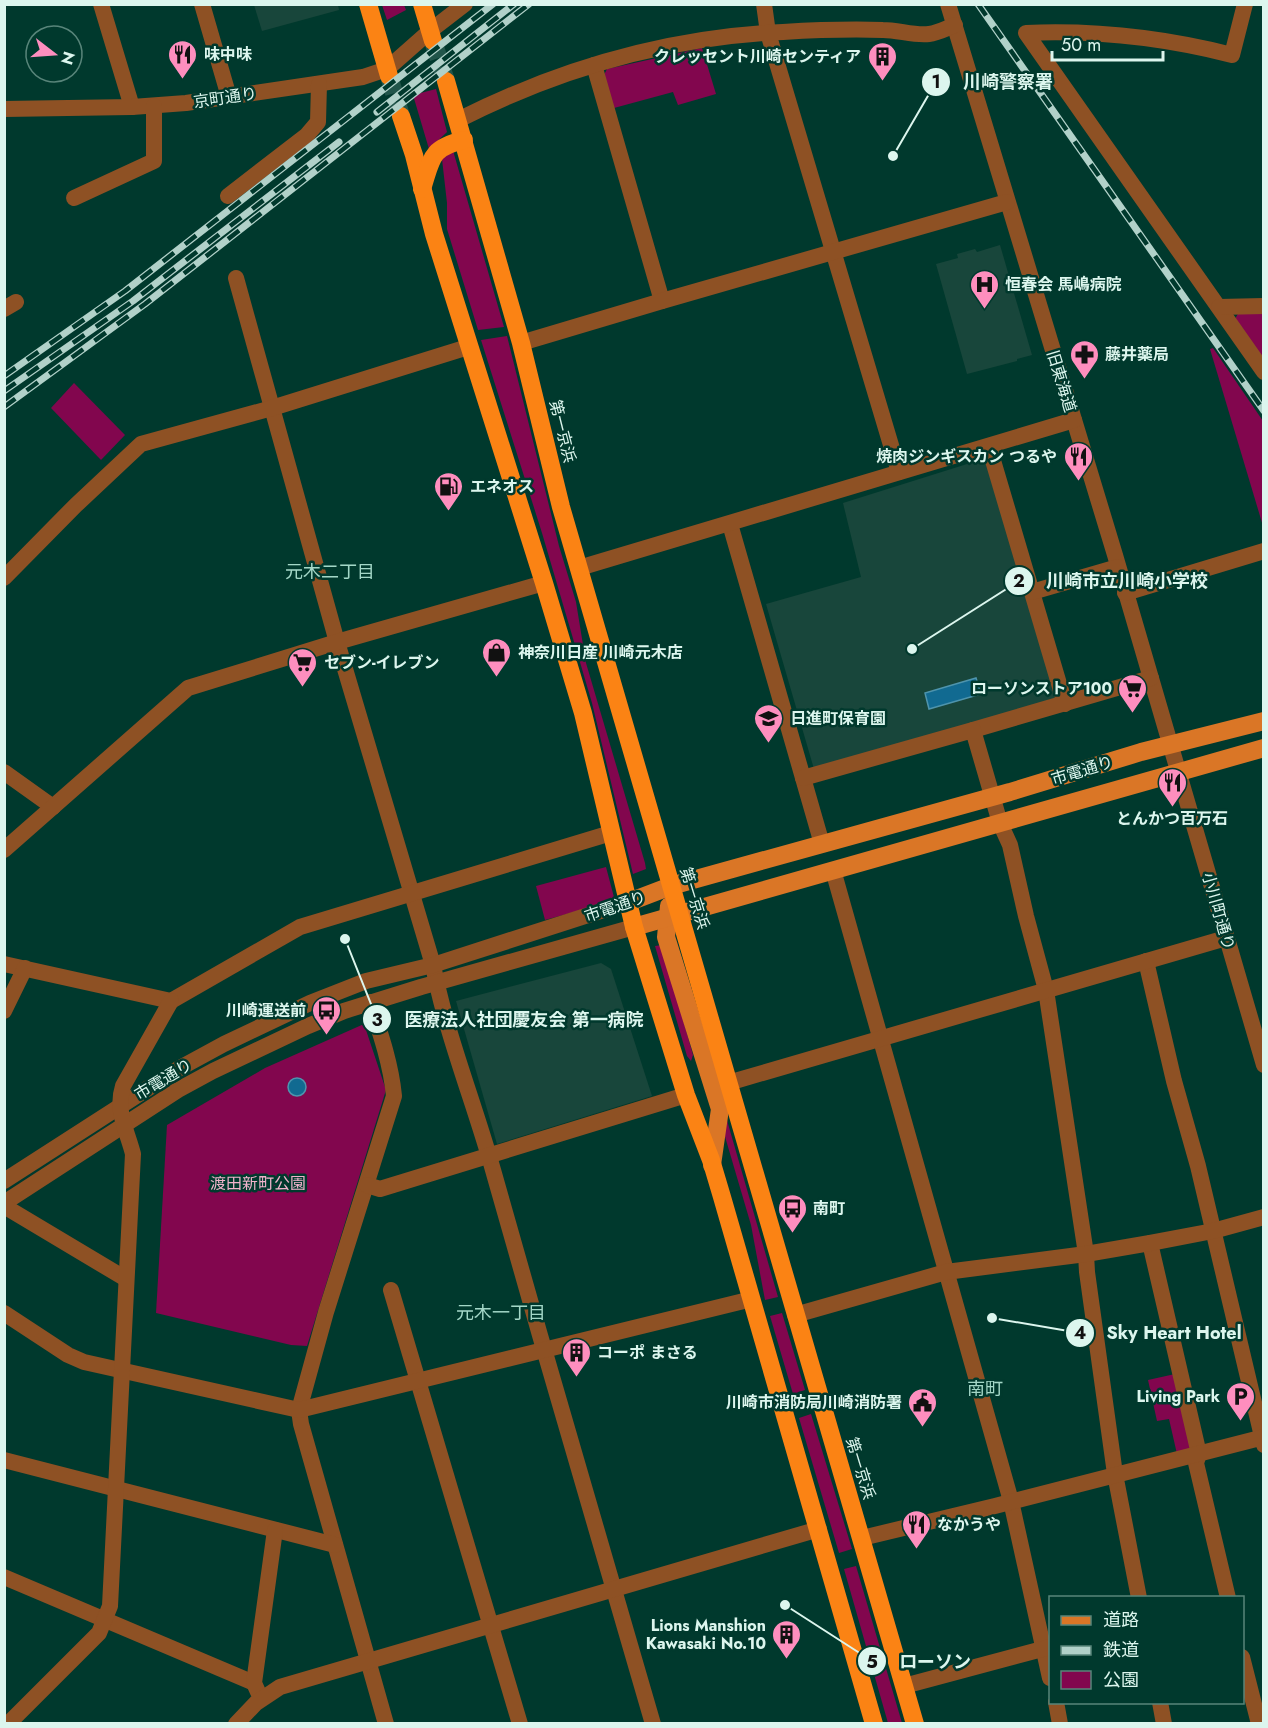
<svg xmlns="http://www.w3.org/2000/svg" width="1268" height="1728" viewBox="0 0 1268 1728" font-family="Jost,'Noto Sans JP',sans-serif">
	<rect width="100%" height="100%" fill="#00392d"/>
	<g fill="#18463b">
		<polygon points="254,5 338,5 339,10 262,31"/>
		<polygon points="1000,245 1032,355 1017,359 1017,361 967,374 936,264 958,258 957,254 975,249 977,252"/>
		<polygon points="983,459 989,461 1058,693 1053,702 814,769 766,604 861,577 843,503"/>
		<polygon points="601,963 611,969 652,1096 497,1144 456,1001"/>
	</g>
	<g fill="#82064e">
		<polygon points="382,5 404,5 406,10 387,20"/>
		<polygon points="702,48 716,94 678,105 673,92 614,108 604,75 607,69"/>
		<polygon points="436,89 447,132 429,149 413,95"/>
		<polygon points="453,151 454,154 504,327 478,330 447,229 447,203 442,159"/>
		<polygon points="1239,312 1263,312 1263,360 1235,319"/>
		<polygon points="507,336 559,546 576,602 586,663 645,863 646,869 633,874 592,703 542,533 481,340"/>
		<polygon points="1213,348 1263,421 1263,526 1210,349"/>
		<polygon points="74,383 125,435 101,460 51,408"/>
		<polygon points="606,867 615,901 545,920 536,886"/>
		<polygon points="662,945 693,1055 691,1061 687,1056 655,946"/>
		<polygon points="671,953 679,954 778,1297 765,1300 751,1225"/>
		<polygon points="364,1024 386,1090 307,1346 291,1345 156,1313 167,1125 265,1068"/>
		<polygon points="782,1313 805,1390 793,1394 770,1316"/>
		<polygon points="1175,1374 1192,1451 1177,1454 1169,1419 1157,1421 1148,1380"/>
		<polygon points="811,1414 852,1549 839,1553 799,1418"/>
		<polygon points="856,1566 902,1723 888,1723 844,1569"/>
	</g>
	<g fill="#116a91" stroke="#4e94ad" stroke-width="1.5">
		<polygon points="976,678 981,694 929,709 925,693"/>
		<circle cx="297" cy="1087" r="9"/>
	</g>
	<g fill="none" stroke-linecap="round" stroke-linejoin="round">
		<g stroke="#21554a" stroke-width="18" stroke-dasharray="18 9" stroke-linecap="butt">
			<polyline points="433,41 446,81"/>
			<polyline points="389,76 401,116"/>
		</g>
		<g stroke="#8e5124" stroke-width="16">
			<polyline points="101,4 132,107"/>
			<polyline points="202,4 229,97"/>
			<polyline points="764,4 768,33 899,472"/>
			<polyline points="948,4 1115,555 1264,1065"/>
			<path d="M1245,4L1232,55C1165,38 1095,30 1026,33L1264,372"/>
			<polyline points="594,65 662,301"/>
			<polyline points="4,109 132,107 186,103 363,77 387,69 430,31 465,4"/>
			<path d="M458,120C559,69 670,37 783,32C816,30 850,29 883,30C898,30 915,36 929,34C938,33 947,28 955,25"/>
			<polyline points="228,196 307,135 318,122 319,84"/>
			<polyline points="74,198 154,161 154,106"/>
			<path d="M236,278L337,642L433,965C446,1034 474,1102 493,1170C545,1355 599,1539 653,1724"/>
			<polyline points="1219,307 1264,306"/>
			<polyline points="4,309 16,302"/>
			<polyline points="521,343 662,301 1007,202"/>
			<polyline points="989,447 1065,704"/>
			<polyline points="730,524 822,844"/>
			<polyline points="579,568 1074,420"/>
			<polyline points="4,578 76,505 141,444 272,408 468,347"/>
			<polyline points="1032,592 1118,567"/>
			<polyline points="1125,593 1264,551"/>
			<polyline points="973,730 1151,678"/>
			<polyline points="4,772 53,807"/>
			<polyline points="803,778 973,730 1000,823 1010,845 1026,916 1046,990 1086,1254 1087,1272 1115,1474 1139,1598"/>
			<polyline points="4,850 188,688 337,642 544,583"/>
			<polyline points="833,870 1011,1501 1050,1678"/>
			<polyline points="1146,961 1174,1081 1198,1166 1264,1445"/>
			<polyline points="4,964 171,1001 300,927 611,833"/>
			<path d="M370,1002C380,1032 391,1064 394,1096L326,1312L299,1410L301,1424L386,1724"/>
			<polyline points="4,1011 25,968"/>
			<polyline points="728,1083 1226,938"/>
			<polyline points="4,1181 178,1069 224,1044 310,1003 366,981 433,965 629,902"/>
			<polyline points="367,1185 380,1189 686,1095"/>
			<polyline points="4,1203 178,1090 213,1071 308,1026 344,1011 421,987 634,927"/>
			<polyline points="4,1206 126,1279"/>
			<polyline points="1150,1243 1199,1454 1196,1463 1228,1598"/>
			<polyline points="391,1290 520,1724"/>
			<polyline points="4,1313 68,1355 84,1362 299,1410 752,1299"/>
			<polyline points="795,1315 946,1272 1086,1254 1150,1243 1213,1231 1264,1217"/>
			<polyline points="4,1460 335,1545"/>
			<polyline points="862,1538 995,1506 1264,1437"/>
			<polyline points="4,1577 254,1683"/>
			<polyline points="1242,1657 1259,1724"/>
			<polyline points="904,1686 1050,1647"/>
			<polyline points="258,1692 254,1683 275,1530"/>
			<polyline points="1056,1702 1060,1724"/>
			<polyline points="1160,1702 1164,1724"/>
			<path d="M8,1724L99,1633L110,1606L133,1154C127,1130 115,1111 123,1086L171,1001"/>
			<polyline points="236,1724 256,1703 280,1687 819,1529"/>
		</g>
		<g stroke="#da7626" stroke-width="18">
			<polyline points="629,902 671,886 1010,792 1141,752 1264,721"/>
			<polyline points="669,906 666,937 720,1109 712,1165"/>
			<polyline points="634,927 1264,748"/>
		</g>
		<g stroke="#fb8314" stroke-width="18">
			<polyline points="368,4 389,76"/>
			<polyline points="422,4 433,41"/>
			<polyline points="446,81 521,343 561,507 915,1724"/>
			<polyline points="401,116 414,155 434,234 544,583 583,713 634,927 686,1095 711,1160 722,1197 874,1724"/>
			<path d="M422,189C432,158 430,148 464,140"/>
		</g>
		<defs>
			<g id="rail">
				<polyline points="978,4 1264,411"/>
				<polyline points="377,112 514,4"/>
				<polyline points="4,376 125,291 493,4"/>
				<polyline points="4,391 133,301 339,142"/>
				<polyline points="4,407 145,304 529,4"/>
			</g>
		</defs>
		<use href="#rail" stroke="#b1d1c9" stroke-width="7"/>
		<use href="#rail" stroke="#00392d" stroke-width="4.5" stroke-dasharray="14" stroke-linecap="butt"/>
	</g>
	<defs>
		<symbol id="restaurant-pin" viewBox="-11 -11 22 30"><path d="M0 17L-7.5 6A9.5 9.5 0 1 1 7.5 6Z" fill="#fe8ebe" stroke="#00392d"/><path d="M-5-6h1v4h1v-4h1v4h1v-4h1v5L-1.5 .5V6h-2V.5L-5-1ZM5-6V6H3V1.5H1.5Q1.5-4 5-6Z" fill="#111"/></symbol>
		<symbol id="building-pin" viewBox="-11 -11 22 30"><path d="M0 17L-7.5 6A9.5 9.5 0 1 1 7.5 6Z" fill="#fe8ebe" stroke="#00392d"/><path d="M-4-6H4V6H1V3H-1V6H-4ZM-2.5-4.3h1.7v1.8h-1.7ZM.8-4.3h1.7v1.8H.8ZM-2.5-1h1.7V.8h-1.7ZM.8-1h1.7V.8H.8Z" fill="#111"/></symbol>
		<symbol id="hospital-pin" viewBox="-11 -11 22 30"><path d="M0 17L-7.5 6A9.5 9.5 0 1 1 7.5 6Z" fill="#fe8ebe" stroke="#00392d"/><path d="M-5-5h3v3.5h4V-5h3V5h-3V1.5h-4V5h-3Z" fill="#111"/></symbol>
		<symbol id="pharmacy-pin" viewBox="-11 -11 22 30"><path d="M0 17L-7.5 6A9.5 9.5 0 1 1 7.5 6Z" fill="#fe8ebe" stroke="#00392d"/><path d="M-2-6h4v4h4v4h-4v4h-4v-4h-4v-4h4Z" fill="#111"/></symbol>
		<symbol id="fuel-pin" viewBox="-11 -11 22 30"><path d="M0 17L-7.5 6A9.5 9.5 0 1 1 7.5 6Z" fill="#fe8ebe" stroke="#00392d"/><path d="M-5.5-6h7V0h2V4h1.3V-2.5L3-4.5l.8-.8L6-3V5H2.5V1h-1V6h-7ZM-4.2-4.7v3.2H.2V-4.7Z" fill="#111"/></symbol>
		<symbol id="shop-pin" viewBox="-11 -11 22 30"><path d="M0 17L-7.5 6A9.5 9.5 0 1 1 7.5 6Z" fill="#fe8ebe" stroke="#00392d"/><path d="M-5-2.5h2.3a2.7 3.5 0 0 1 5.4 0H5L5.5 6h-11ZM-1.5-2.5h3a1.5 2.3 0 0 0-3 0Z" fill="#111"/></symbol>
		<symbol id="supermarket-pin" viewBox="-11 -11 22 30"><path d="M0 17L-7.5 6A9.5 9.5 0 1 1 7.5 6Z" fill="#fe8ebe" stroke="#00392d"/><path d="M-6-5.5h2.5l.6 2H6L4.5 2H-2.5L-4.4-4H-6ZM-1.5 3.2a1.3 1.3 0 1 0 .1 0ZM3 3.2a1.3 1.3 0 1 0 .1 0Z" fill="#111"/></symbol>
		<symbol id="school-pin" viewBox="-11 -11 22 30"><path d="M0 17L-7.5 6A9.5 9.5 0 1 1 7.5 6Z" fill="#fe8ebe" stroke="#00392d"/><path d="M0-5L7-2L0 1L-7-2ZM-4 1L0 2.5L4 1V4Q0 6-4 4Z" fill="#111"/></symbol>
		<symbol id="bus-pin" viewBox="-11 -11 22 30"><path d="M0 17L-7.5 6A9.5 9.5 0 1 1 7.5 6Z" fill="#fe8ebe" stroke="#00392d"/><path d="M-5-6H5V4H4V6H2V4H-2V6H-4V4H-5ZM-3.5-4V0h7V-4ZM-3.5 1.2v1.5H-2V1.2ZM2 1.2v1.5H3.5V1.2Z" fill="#111"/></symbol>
		<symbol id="parking-pin" viewBox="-11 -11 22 30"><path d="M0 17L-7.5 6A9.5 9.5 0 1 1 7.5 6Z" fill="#fe8ebe" stroke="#00392d"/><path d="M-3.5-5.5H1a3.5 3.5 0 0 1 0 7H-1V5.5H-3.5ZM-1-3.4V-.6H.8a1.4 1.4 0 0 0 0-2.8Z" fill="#111"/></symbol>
		<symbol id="civic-pin" viewBox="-11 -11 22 30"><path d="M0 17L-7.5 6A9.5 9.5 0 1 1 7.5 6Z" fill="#fe8ebe" stroke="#00392d"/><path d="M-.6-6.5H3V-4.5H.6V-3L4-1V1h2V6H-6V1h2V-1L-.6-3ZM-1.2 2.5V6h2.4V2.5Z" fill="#111"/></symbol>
	</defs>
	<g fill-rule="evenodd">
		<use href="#restaurant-pin" x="166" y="38" width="33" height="45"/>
		<use href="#building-pin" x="866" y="40" width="33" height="45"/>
		<use href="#hospital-pin" x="968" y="268" width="33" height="45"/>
		<use href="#pharmacy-pin" x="1068" y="338" width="33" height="45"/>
		<use href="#restaurant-pin" x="1062" y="440" width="33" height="45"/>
		<use href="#fuel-pin" x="432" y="470" width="33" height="45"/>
		<use href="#shop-pin" x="480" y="636" width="33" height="45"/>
		<use href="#supermarket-pin" x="286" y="646" width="33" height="45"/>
		<use href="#supermarket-pin" x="1116" y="672" width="33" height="45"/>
		<use href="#school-pin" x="752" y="702" width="33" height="45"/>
		<use href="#restaurant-pin" x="1156" y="766" width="33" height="45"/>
		<use href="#bus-pin" x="310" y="994" width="33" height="45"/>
		<use href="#bus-pin" x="776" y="1192" width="33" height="45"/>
		<use href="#building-pin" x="560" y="1336" width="33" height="45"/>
		<use href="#parking-pin" x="1224" y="1380" width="33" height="45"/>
		<use href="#civic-pin" x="906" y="1386" width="33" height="45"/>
		<use href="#restaurant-pin" x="900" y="1508" width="33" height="45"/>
		<use href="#building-pin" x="770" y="1618" width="33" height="45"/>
	</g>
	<g text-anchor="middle" stroke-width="5" stroke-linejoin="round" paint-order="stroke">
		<g font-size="16" font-weight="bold" fill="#dcf6ee" stroke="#00392d" text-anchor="start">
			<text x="204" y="60">味中味</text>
			<text x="861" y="62" text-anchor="end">クレッセント川崎センティア</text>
			<text x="1005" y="290">恒春会 馬嶋病院</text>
			<text x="1105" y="360">藤井薬局</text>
			<text x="1057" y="462" text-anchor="end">焼肉ジンギスカン つるや</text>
			<text x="470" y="492">エネオス</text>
			<text x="518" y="658">神奈川日産 川崎元木店</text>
			<text x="324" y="668">セブン-イレブン</text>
			<text x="1112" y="694" text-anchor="end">ローソンストア100</text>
			<text x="790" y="724">日進町保育園</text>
			<text x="1172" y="824" text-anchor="middle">とんかつ百万石</text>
			<text x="306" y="1016" text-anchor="end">川崎運送前</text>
			<text x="813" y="1214">南町</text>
			<text x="597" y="1358">コーポ まさる</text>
			<text x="1220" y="1402" text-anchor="end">Living Park</text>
			<text x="902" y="1408" text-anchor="end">川崎市消防局川崎消防署</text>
			<text x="937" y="1530">なかうや</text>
			<text x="766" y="1631" text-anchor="end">Lions Manshion<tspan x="766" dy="18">Kawasaki No.10</tspan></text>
		</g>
		<g font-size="16" fill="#dcf6ee" stroke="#00392d">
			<text transform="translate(225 97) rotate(-8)" y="6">京町通り</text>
			<text transform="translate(1062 381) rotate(73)" y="6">旧東海道</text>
			<text transform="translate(563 431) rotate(76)" y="6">第一京浜</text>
			<text transform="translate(1082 770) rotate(-17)" y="6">市電通り</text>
			<text transform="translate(695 898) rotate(73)" y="6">第一京浜</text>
			<text transform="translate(615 906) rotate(-19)" y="6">市電通り</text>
			<text transform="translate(1219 911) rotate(74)" y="6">小川町通り</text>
			<text transform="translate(163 1079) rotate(-31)" y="6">市電通り</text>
			<text transform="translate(861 1468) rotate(73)" y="6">第一京浜</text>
		</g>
		<g font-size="16" fill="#f0b3cb" stroke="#00392d">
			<text x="258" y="1189">渡田新町公園</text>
		</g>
		<g font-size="18" fill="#a3d7c7" stroke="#00392d">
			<text x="330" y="578">元木二丁目</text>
			<text x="501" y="1319">元木一丁目</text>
			<text x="985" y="1395">南町</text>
		</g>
	</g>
	<path fill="none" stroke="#dcf6ee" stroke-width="2" d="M893 156L936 82M912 649L1019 581M345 939L377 1019M992 1318L1080 1333M785 1605L872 1661"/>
	<g fill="#dcf6ee" stroke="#00392d" stroke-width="2">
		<circle cx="893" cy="156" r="6"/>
		<circle cx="912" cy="649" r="6"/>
		<circle cx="345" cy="939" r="6"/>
		<circle cx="992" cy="1318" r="6"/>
		<circle cx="785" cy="1605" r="6"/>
		<circle cx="936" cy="82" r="15"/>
		<circle cx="1019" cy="581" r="15"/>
		<circle cx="377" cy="1019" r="15"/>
		<circle cx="1080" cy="1333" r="15"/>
		<circle cx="872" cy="1661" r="15"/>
	</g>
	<g font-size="18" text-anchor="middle" font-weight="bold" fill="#111">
		<text x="936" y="88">1</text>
		<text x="1019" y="587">2</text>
		<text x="377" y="1026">3</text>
		<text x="1080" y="1339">4</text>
		<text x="872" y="1668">5</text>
	</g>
	<g font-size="18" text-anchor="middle" font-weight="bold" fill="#dcf6ee" stroke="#00392d" stroke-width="5" stroke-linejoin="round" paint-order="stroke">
		<text x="1008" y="88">川崎警察署</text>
		<text x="1127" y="587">川崎市立川崎小学校</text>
		<text x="524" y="1026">医療法人社団慶友会 第一病院</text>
		<text x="1174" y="1339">Sky Heart Hotel</text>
		<text x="935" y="1668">ローソン</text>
	</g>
	<rect width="1268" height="1728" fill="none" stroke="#dcf6ee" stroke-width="12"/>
	<rect x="1049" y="1596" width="195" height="108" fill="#00392d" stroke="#58857a" stroke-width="1.5"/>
	<rect x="1061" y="1616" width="30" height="9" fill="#da7626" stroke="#58857a" stroke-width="1.5"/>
	<text x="1103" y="1626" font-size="18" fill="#dcf6ee">道路</text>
	<rect x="1061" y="1646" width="30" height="9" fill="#b1d1c9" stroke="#58857a" stroke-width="1.5"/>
	<text x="1103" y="1656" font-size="18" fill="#dcf6ee">鉄道</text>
	<rect x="1061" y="1671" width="30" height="18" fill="#82064e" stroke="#58857a" stroke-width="1.5"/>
	<text x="1103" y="1686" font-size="18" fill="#dcf6ee">公園</text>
	<g transform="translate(54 54) rotate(107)"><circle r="28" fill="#00392d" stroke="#58857a" stroke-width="1.5"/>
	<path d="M0-4.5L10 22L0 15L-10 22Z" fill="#fe8ebe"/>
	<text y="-9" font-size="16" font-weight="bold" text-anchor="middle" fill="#dcf6ee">N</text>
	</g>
	<path d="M1052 51v9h111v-9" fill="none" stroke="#dcf6ee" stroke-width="3"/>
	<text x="1061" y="51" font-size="18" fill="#dcf6ee" stroke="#00392d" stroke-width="4.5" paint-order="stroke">50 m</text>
</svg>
